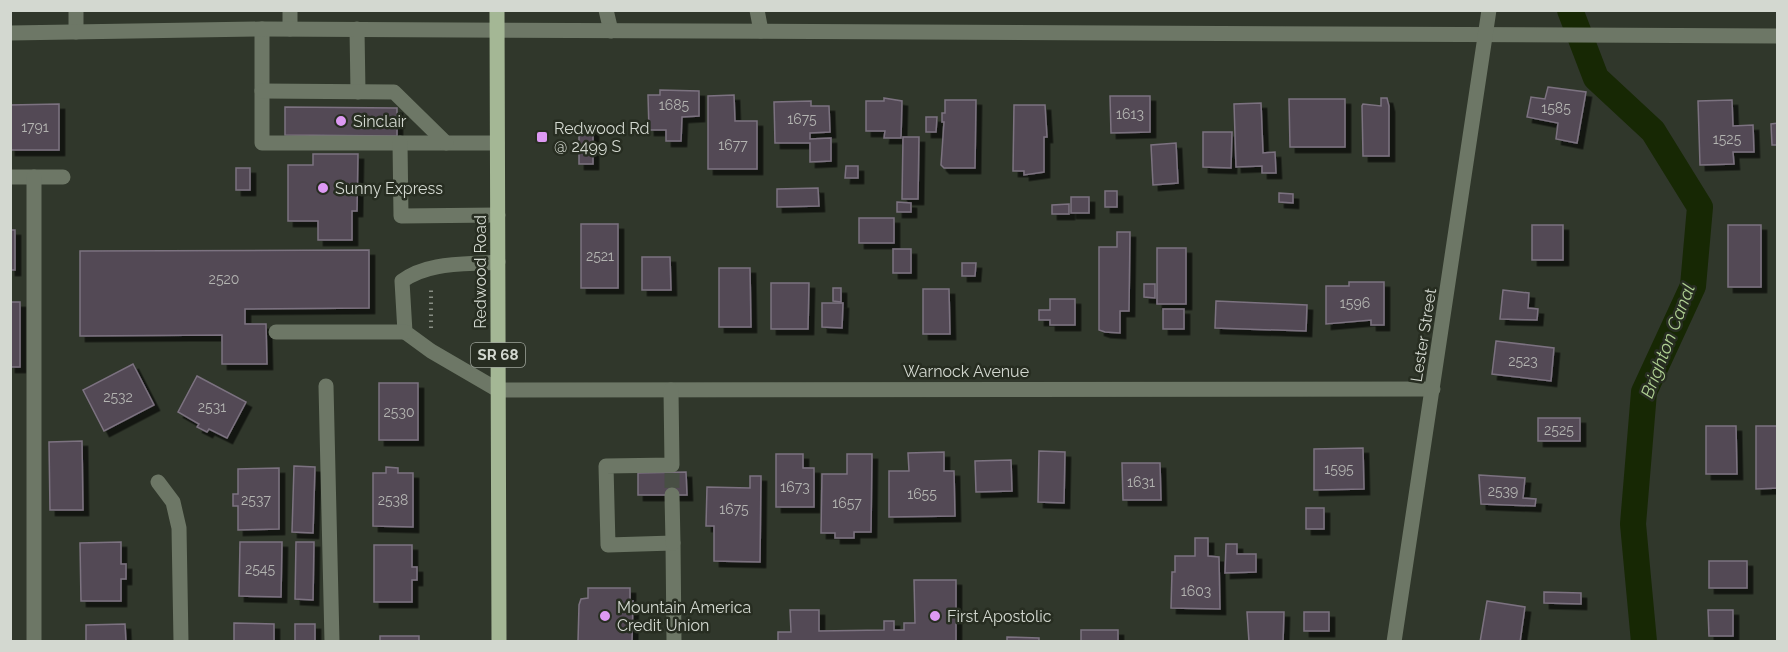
<svg xmlns="http://www.w3.org/2000/svg" width="1788" height="652" viewBox="0 0 1788 652" font-family="Raleway,sans-serif">
	<defs>
		<filter id="shadow"><feDropShadow dx="5.5" dy="5.5" stdDeviation="0" flood-color="#0009"/></filter>
	</defs>
	<rect width="100%" height="100%" fill="#30372b"/>
	<g fill="none" stroke-linecap="round" stroke-linejoin="round">
		<polyline stroke="#172804" stroke-width="26" points="1570,10 1596,78 1653,131 1700,207 1693,286 1644,392 1633,524 1644,642"/>
	</g>
	<g fill="#524955" stroke="#7c7280" stroke-width="1.5" filter="url(#shadow)">
		<polygon points="1548,87 1586,92 1577,143 1556,139 1558,123 1527,117 1531,97 1545,99"/>
		<polygon points="660,90 699,91 699,116 682,117 681,141 666,141 666,130 649,130 648,95 660,95"/>
		<polygon points="734,95 735,121 757,121 757,169 708,169 708,96"/>
		<polygon points="1110,96 1150,96 1150,132 1111,133"/>
		<polygon points="884,98 902,101 901,138 884,138 885,131 866,131 866,101 884,101"/>
		<polygon points="1381,98 1387,98 1389,106 1389,156 1363,156 1362,106 1363,104 1381,106"/>
		<polygon points="1289,99 1345,99 1345,147 1290,147"/>
		<polygon points="945,100 976,100 975,168 944,168 941,165 944,122 942,122 942,113 945,113"/>
		<polygon points="1732,100 1733,126 1753,125 1754,152 1733,152 1734,164 1700,165 1698,101"/>
		<polygon points="811,101 811,106 829,106 830,132 810,133 810,139 831,138 831,161 810,162 810,143 775,143 774,102"/>
		<polygon points="1261,103 1263,153 1275,152 1276,173 1262,173 1262,166 1236,167 1234,104"/>
		<polygon points="59,104 59,150 10,150 10,105"/>
		<polygon points="1014,105 1045,105 1047,137 1044,137 1044,172 1024,175 1024,171 1013,171"/>
		<polygon points="285,107 397,108 397,136 285,135"/>
		<polygon points="926,117 937,117 936,132 926,132"/>
		<polygon points="1778,123 1778,145 1772,145 1771,124"/>
		<polygon points="587,127 593,127 593,164 579,164 579,134 587,134"/>
		<polygon points="1203,132 1232,132 1231,168 1203,167"/>
		<polygon points="903,137 919,137 918,199 902,199"/>
		<polygon points="1176,143 1178,183 1153,185 1151,145"/>
		<polygon points="313,154 358,154 357,211 352,211 352,240 318,240 318,221 288,221 288,165 313,165"/>
		<polygon points="846,166 858,166 858,178 845,178"/>
		<rect x="236" y="168" width="14" height="22"/>
		<polygon points="818,188 819,206 777,207 777,189"/>
		<rect x="1105" y="191" width="12" height="16"/>
		<polygon points="1279,193 1293,194 1293,203 1279,202"/>
		<rect x="1071" y="197" width="18" height="16"/>
		<polygon points="897,202 911,203 911,212 897,212"/>
		<polygon points="1069,204 1069,214 1052,214 1052,205"/>
		<rect x="859" y="218" width="35" height="25"/>
		<rect x="581" y="224" width="37" height="64"/>
		<rect x="1532" y="225" width="31" height="35"/>
		<rect x="1728" y="225" width="33" height="62"/>
		<rect x="10" y="230" width="5" height="40"/>
		<polygon points="1117,232 1130,232 1129,311 1120,311 1120,333 1105,332 1099,330 1099,247 1117,247"/>
		<rect x="1157" y="248" width="29" height="56"/>
		<rect x="893" y="249" width="18" height="24"/>
		<polygon points="369,250 369,308 245,309 245,324 266,324 267,364 222,364 222,335 80,336 80,251"/>
		<polygon points="642,257 670,257 671,290 642,290"/>
		<polygon points="962,263 976,263 975,276 962,276"/>
		<polygon points="719,268 750,268 751,327 719,327"/>
		<polygon points="1349,282 1384,282 1384,325 1371,325 1371,320 1326,324 1326,286 1349,286"/>
		<polygon points="771,283 809,283 808,329 771,329"/>
		<polygon points="1144,284 1155,284 1155,298 1144,297"/>
		<polygon points="833,288 841,288 841,302 833,301"/>
		<polygon points="923,289 949,289 950,334 923,334"/>
		<polygon points="1503,290 1529,293 1528,308 1538,309 1537,320 1500,319"/>
		<polygon points="1050,299 1075,299 1075,325 1050,325 1050,320 1039,320 1039,310 1050,310"/>
		<polygon points="1216,301 1307,305 1306,331 1215,328"/>
		<rect x="10" y="302" width="10" height="65"/>
		<polygon points="822,303 843,303 842,328 822,327"/>
		<rect x="1163" y="309" width="21" height="20"/>
		<polygon points="1496,341 1554,348 1551,381 1492,374"/>
		<polygon points="133,364 154,405 104,431 83,390"/>
		<polygon points="197,376 246,402 227,438 209,429 207,432 197,427 199,424 178,412"/>
		<rect x="379" y="383" width="39" height="57"/>
		<rect x="1538" y="418" width="42" height="23"/>
		<polygon points="1706,426 1736,426 1737,474 1706,474"/>
		<polygon points="1756,426 1778,426 1778,488 1756,489"/>
		<polygon points="82,441 83,510 50,510 49,442"/>
		<polygon points="1363,448 1364,489 1314,490 1314,449"/>
		<polygon points="1039,451 1065,452 1064,503 1038,502"/>
		<polygon points="944,452 944,471 954,471 955,516 889,517 889,471 909,471 908,453"/>
		<polygon points="776,454 803,454 803,468 814,468 814,507 776,507"/>
		<polygon points="847,454 872,454 871,532 854,532 854,538 835,538 835,533 821,533 822,474 847,474"/>
		<polygon points="1011,460 1012,491 976,492 975,461"/>
		<polygon points="1122,463 1160,463 1161,500 1123,500"/>
		<polygon points="294,466 315,467 313,533 292,532"/>
		<polygon points="386,467 398,468 398,473 413,473 413,527 373,526 373,473 386,473"/>
		<polygon points="279,468 279,529 238,530 238,506 233,506 233,494 238,494 238,469"/>
		<polygon points="686,472 687,495 638,495 638,473"/>
		<polygon points="1479,475 1525,478 1523,498 1536,499 1535,506 1481,504"/>
		<polygon points="750,476 761,476 760,562 714,561 714,526 706,526 707,487 750,488"/>
		<rect x="1306" y="508" width="18" height="21"/>
		<polygon points="1195,538 1208,538 1208,556 1219,557 1220,609 1171,608 1172,572 1175,572 1175,556 1195,556"/>
		<polygon points="121,542 121,564 126,564 126,579 121,579 121,601 81,601 80,543"/>
		<polygon points="240,542 282,542 281,597 239,596"/>
		<polygon points="296,542 314,542 313,600 295,599"/>
		<polygon points="1226,544 1237,544 1237,554 1256,554 1256,572 1225,573"/>
		<polygon points="374,545 412,545 412,567 417,567 417,580 412,580 412,602 374,602"/>
		<rect x="1709" y="561" width="38" height="27"/>
		<polygon points="914,580 956,580 956,642 778,642 778,632 791,632 790,610 819,610 819,631 884,630 884,621 894,621 894,630 904,630 904,623 915,623"/>
		<polygon points="588,588 630,588 630,601 633,601 632,642 578,642 579,605 581,599 588,598"/>
		<polygon points="1544,592 1581,593 1581,604 1544,603"/>
		<polygon points="1487,601 1525,607 1520,642 1480,642"/>
		<polygon points="1708,610 1733,610 1733,636 1709,636"/>
		<polygon points="1247,612 1284,612 1283,642 1249,642"/>
		<rect x="1304" y="612" width="25" height="19"/>
		<polygon points="234,623 274,624 274,642 234,642"/>
		<polygon points="125,624 126,642 86,642 86,625"/>
		<rect x="295" y="624" width="20" height="18"/>
		<rect x="1081" y="630" width="37" height="12"/>
		<rect x="380" y="636" width="39" height="6"/>
		<polygon points="1007,637 1039,638 1039,642 1007,642"/>
	</g>
	<g fill="none" stroke-linecap="round" stroke-linejoin="round">
		<polyline stroke="#484f44" stroke-width="15" stroke-dasharray="15 8" stroke-linecap="butt" points="672,473 672,495"/>
		<polyline stroke="#878d83" stroke-width="4" stroke-dasharray="1.5 4.5" stroke-linecap="butt" points="431,328 431,288"/>
		<g stroke="#6d7766" stroke-width="15">
			<polyline points="76,10 76,32"/>
			<polyline points="290,10 290,29"/>
			<polyline points="606,10 611,31"/>
			<polyline points="757,10 761,31"/>
			<polyline points="262,29 262,143 497,143"/>
			<polyline points="357,29 358,92"/>
			<polyline points="10,33 262,29 1778,36"/>
			<polyline points="262,91 394,92 446,143"/>
			<polyline points="400,143 401,216 498,215"/>
			<polyline points="10,177 63,177"/>
			<polyline points="34,177 34,642"/>
			<path d="M498,262C466,265 429,261 402,281L405,332L431,351L498,390L1433,389"/>
			<polyline points="276,332 405,332"/>
			<polyline points="326,386 332,642"/>
			<polyline points="671,390 672,465 606,466 608,545 673,543 674,642"/>
			<polyline points="158,482 173,502 179,528 181,642"/>
			<polyline points="672,495 673,543"/>
			<polyline points="1394,642 1489,10"/>
		</g>
		<polyline stroke="#a4b795" stroke-width="15" points="497,10 499,642"/>
	</g>
	<g fill="#dd99f3" stroke="#272d21" stroke-width="2">
		<circle cx="341" cy="121" r="6"/>
		<rect x="536" y="131" width="12" height="12" rx="3"/>
		<circle cx="323" cy="188" r="6"/>
		<circle cx="605" cy="616" r="6"/>
		<circle cx="935" cy="616" r="6"/>
	</g>
	<g text-anchor="middle" stroke-width="5" stroke-linejoin="round" paint-order="stroke">
		<g font-size="14" fill="#b3b4b1">
			<text x="674" y="110">1685</text>
			<text x="1556" y="113">1585</text>
			<text x="1130" y="119">1613</text>
			<text x="802" y="124">1675</text>
			<text x="35" y="132">1791</text>
			<text x="1727" y="144">1525</text>
			<text x="733" y="150">1677</text>
			<text x="600" y="261">2521</text>
			<text x="224" y="284">2520</text>
			<text x="1355" y="308">1596</text>
			<text x="1523" y="366">2523</text>
			<text x="118" y="402">2532</text>
			<text x="212" y="412">2531</text>
			<text x="399" y="417">2530</text>
			<text x="1559" y="435">2525</text>
			<text x="1339" y="474">1595</text>
			<text x="1141" y="487">1631</text>
			<text x="795" y="492">1673</text>
			<text x="1503" y="496">2539</text>
			<text x="922" y="499">1655</text>
			<text x="256" y="505">2537</text>
			<text x="393" y="505">2538</text>
			<text x="847" y="508">1657</text>
			<text x="734" y="514">1675</text>
			<text x="260" y="574">2545</text>
			<text x="1196" y="596">1603</text>
		</g>
		<rect fill="#272d21" stroke="#9fa59c" stroke-width="1.5" x="471" y="343" width="54" height="24" rx="4.5"/>
		<g font-size="15" font-weight="bold" fill="#d3d8d0">
			<text x="498" y="360">SR 68</text>
		</g>
		<g font-size="16" fill="#d3d8d0" stroke="#272d21" text-anchor="start">
			<text x="353" y="127">Sinclair</text>
			<text x="554" y="134">Redwood Rd<tspan x="554" dy="18">@ 2499 S</tspan></text>
			<text x="335" y="194">Sunny Express</text>
			<text x="617" y="613">Mountain America<tspan x="617" dy="18">Credit Union</tspan></text>
			<text x="947" y="622">First Apostolic</text>
		</g>
		<g font-size="16" fill="#d3d8d0" stroke="#272d21">
			<text transform="translate(480 272) rotate(-90)" y="6">Redwood Road</text>
			<text transform="translate(1423 335) rotate(-81)" y="6">Lester Street</text>
			<text x="966" y="377">Warnock Avenue</text>
		</g>
		<g font-size="18" font-style="italic" fill="#afd092" stroke="#272d21">
			<text transform="translate(1668 341) rotate(-69)" y="6">Brighton Canal</text>
		</g>
	</g>
	<rect width="1788" height="652" fill="none" stroke="#d3d8d0" stroke-width="24"/>
</svg>
